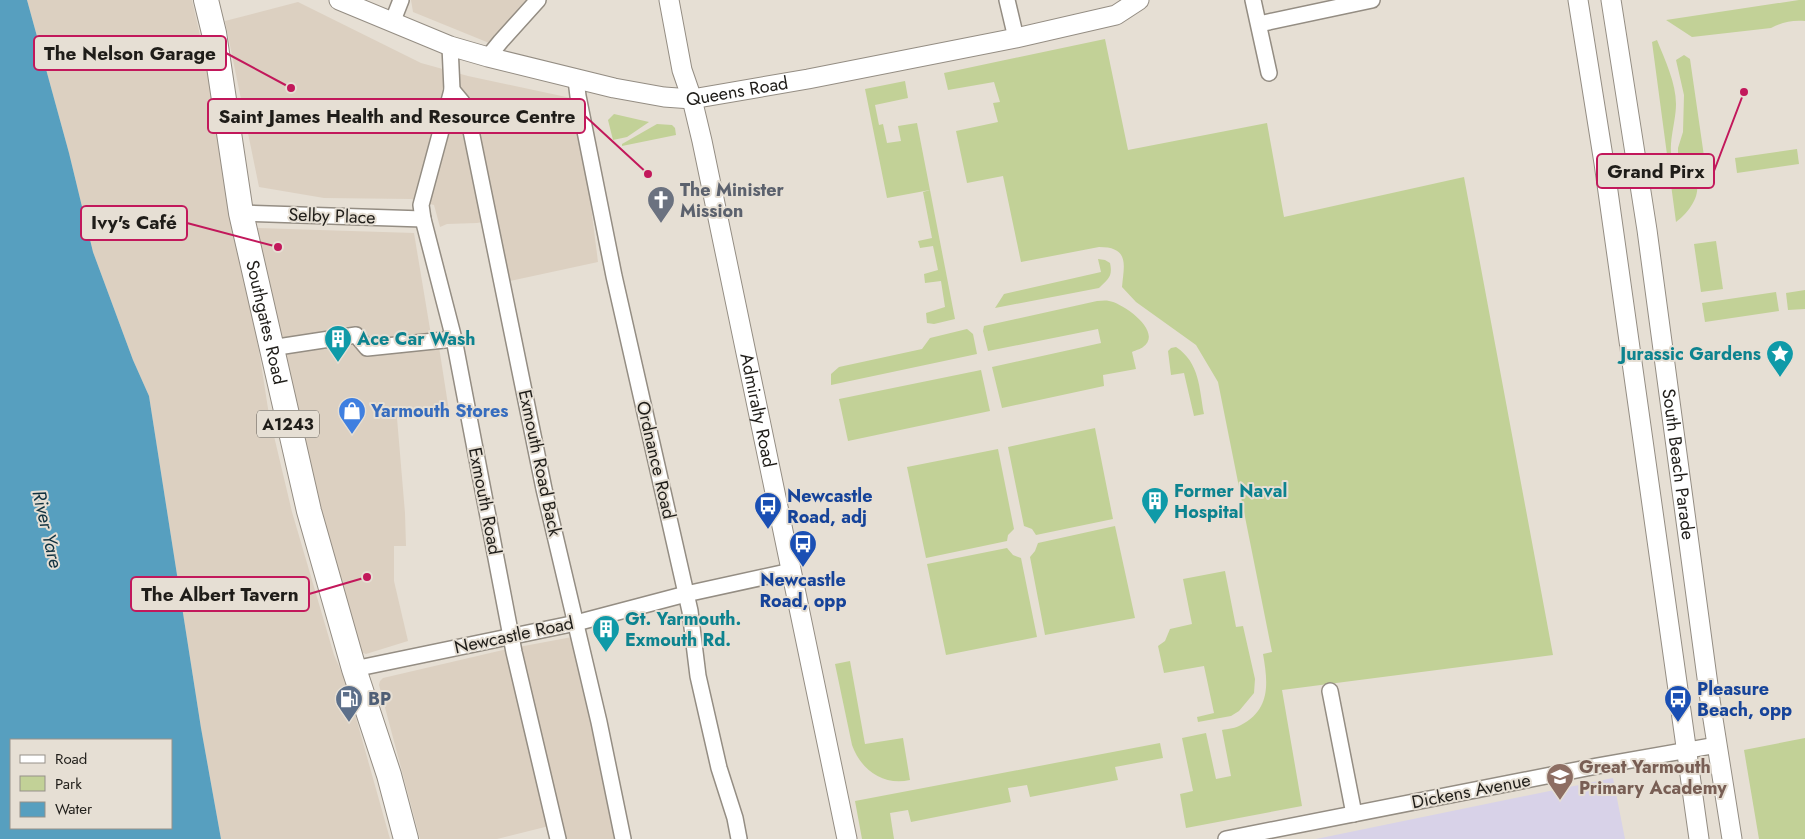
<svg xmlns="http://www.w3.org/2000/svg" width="1805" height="839" viewBox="0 0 1805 839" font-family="Jost,sans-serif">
	<rect width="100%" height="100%" fill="#e6dfd4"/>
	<g fill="#dcd0c1">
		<polygon points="27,0 192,0 211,84 260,357 269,415 292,512 334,655 346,682 390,839 221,839 201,728 149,396 133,360 93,252 69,153"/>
		<polygon points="411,0 537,0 499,47 413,12"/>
		<polygon points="298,2 421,63 468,76 571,98 586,167 598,262 510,281 493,220 477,223 447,224 440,227 434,205 411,199 324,198 259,187 225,21"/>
		<polygon points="257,228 414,233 431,335 439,347 449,411 397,418 405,513 406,546 394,546 394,581 408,641 366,654 360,652 307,456"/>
		<polygon points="572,637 618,839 565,839 549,826 497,839 420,839 379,685 380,681 383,678 503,650"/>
	</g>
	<polygon fill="#d8d2e8" points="1613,778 1625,839 1316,839"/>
	<g fill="#c2d197">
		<path d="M1799,0H1805V21C1792,20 1782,22 1771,28L1692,37L1666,20Z"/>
		<path d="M1105,39L1128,150L1267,123L1284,217L1464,177L1553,655L1282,690L1302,806L1186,828L1180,794L1193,791L1182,738L1206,733L1216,779L1231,776L1222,730C1228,729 1236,728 1241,725C1271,709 1268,683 1263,654L1272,652L1218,382L1196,345L1136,302L1122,287C1124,265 1130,247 1099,247L1021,262L1003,176L967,183L956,131L998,122L993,103L1000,102L994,82L948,90L944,73Z"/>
		<path d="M1657,40C1665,60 1676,83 1676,104C1676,124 1666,147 1674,166C1678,175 1690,179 1697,186C1699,199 1686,215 1676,222L1652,42Z"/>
		<polygon points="1684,55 1690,59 1707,177 1700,176 1688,169 1678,155 1678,148 1683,132 1684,95 1676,60"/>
		<polygon points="905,81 908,98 875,105 879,125 883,124 887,143 901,141 898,126 917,123 930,190 887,198 865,89"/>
		<polygon points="614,114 649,122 627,137 613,140 608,120"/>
		<polygon points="657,124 672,125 675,128 676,135 622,146 622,144"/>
		<polygon points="1797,149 1799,164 1737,173 1735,158"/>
		<polygon points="930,190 955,319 934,324 927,323 926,313 945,307 941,281 925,283 924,274 938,270 933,246 920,248 918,241 932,238 923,192"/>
		<polygon points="1716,241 1723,289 1701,292 1694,244"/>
		<path d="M1098,259L1105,260L1110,263C1113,277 1108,279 1099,288L995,308L1004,294L1101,272Z"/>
		<polygon points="1805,290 1805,309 1788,310 1786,293"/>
		<polygon points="1776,292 1779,311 1705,322 1702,303"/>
		<path d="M1097,301C1101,301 1105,300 1109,301C1123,303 1164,332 1143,347C1141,349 1136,350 1132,352L1136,369L1103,375L1104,386L1002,408L992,367L1101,343L1098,329L988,351L983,331L984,326Z"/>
		<polygon points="967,329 973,334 977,354 831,385 831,374 839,367 922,349 930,338"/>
		<path d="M1176,347C1200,363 1199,388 1204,414L1194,416L1184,373L1171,375L1168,351L1171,348Z"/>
		<polygon points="981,370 990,411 848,441 839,399"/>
		<polygon points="1095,428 1113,519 1036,535 1032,529 1024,526 1008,447"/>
		<polygon points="998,449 1014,529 1008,535 1007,541 926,558 907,467"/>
		<polygon points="1115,526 1135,618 1045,635 1030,557 1035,551 1038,543"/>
		<polygon points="1007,548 1013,555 1021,558 1037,637 946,655 927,564"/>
		<polygon points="1225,571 1236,627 1243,626 1255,679 1254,693 1239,711 1231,716 1198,722 1197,717 1214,713 1204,666 1164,673 1158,646 1165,641 1170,629 1192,624 1183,579"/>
		<path d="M850,661L865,744L903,738L910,780C883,786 861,770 852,745L835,664Z"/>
		<polygon points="1805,738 1805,839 1759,839 1744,750"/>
		<polygon points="1160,743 1163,758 1115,767 1118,780 1030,797 1027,785 1008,788 1011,802 911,822 908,810 890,813 894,839 862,839 855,801"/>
	</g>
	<path fill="#579fbf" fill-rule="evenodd" d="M0,0H27L69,153L93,252L133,360L149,396L201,728L221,839H0ZM11,740H171V828H11Z"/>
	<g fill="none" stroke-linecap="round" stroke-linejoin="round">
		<defs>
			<g id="minor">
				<polyline points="1007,0 1016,38"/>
				<polyline points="1253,0 1269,73"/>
				<polyline points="392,23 401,0"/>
				<polyline points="1259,24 1372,0"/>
				<polyline points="450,46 452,90 421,205 423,219 454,339 514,652 558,839"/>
				<polyline points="488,57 501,41 538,0"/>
				<polyline points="576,80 578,96 614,276 690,611 698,676 719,768 735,818 739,839"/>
				<polyline points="452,90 462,102 469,121 544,489 599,722 623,839"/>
				<polyline points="241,213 423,219"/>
				<polyline points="271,348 356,335 367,348 454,339"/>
				<polyline points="354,669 576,623 686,594 791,571"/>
				<polyline points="1330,691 1354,814"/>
				<polyline points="1226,839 1597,766 1717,745"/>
			</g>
			<g id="tertiary">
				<path id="s1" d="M339,0L450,46L488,57L614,88L664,97L692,99L808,79L1016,38L1116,15L1139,0"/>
				<path id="s2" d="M669,0L682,70L692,99L702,141L847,839"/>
				<polyline points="1578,0 1604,163 1699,839"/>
				<path id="s3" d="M1611,0L1647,230L1710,700L1732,839"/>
			</g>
			<g id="primary">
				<path id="s4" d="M206,0L214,33L241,213L309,511L354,669L389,775L406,839"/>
			</g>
		</defs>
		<use href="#minor" stroke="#948d83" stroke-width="18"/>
		<use href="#tertiary" stroke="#948d83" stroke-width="21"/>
		<use href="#primary" stroke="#948d83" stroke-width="26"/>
		<use href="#minor" stroke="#fff" stroke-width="15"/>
		<use href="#tertiary" stroke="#fff" stroke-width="19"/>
		<use href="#primary" stroke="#fff" stroke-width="24"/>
	</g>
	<defs>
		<symbol id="church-pin" viewBox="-11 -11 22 30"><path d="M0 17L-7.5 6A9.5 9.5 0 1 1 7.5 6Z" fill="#6b7280" stroke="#e6dfd4"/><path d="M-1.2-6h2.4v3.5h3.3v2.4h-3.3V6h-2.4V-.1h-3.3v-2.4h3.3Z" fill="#fff"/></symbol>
		<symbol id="building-pin" viewBox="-11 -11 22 30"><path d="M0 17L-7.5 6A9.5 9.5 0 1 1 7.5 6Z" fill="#0f9aa8" stroke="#e6dfd4"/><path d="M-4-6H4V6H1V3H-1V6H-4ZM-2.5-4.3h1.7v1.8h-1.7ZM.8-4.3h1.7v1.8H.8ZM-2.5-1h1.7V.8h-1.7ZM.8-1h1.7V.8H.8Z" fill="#fff"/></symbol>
		<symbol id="sight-pin" viewBox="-11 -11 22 30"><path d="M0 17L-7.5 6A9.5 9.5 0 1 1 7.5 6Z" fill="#0f9aa8" stroke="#e6dfd4"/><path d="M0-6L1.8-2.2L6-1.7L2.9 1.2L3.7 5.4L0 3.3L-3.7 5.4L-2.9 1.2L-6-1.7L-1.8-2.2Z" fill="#fff"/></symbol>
		<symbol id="shop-pin" viewBox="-11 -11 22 30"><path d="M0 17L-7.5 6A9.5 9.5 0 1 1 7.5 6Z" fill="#3f7fe0" stroke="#e6dfd4"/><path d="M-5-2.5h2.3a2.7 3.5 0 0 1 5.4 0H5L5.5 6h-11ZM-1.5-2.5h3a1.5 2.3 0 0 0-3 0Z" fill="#fff"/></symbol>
		<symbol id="bus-pin" viewBox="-11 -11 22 30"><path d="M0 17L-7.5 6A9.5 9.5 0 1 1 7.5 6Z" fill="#1a4fb4" stroke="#e6dfd4"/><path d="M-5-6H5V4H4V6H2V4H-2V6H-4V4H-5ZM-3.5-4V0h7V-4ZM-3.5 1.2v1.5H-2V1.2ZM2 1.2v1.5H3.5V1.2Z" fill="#fff"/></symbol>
		<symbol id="fuel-pin" viewBox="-11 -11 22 30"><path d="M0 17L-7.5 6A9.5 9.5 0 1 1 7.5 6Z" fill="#5c6f8a" stroke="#e6dfd4"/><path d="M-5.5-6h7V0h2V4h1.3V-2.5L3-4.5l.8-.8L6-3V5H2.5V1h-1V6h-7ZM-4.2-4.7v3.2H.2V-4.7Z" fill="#fff"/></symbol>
		<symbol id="school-pin" viewBox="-11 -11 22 30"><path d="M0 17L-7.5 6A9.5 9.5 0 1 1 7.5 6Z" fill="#8d6e63" stroke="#e6dfd4"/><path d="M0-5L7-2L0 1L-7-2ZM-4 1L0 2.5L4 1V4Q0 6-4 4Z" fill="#fff"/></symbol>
	</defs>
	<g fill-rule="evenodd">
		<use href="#church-pin" x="645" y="184" width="32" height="43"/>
		<use href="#building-pin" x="322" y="323" width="32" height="43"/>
		<use href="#sight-pin" x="1764" y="338" width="32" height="43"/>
		<use href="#shop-pin" x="336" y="395" width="32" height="43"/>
		<use href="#building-pin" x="1139" y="485" width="32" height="43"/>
		<use href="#bus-pin" x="752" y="490" width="32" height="43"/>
		<use href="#bus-pin" x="787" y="528" width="32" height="43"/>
		<use href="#building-pin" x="590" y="613" width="32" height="43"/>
		<use href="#fuel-pin" x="333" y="683" width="32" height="43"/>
		<use href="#bus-pin" x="1662" y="683" width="32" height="43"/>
		<use href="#school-pin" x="1544" y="761" width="32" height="43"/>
	</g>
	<g text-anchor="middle" stroke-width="4" stroke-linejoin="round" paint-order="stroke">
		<rect fill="#e6dfd4" stroke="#5b5751" stroke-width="1" x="257" y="410.5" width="62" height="27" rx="4"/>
		<g font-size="16" font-weight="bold" fill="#1f1d19">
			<text x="288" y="430">A1243</text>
		</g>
		<g font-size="18" fill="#1f1d19" stroke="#e6dfd4">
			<text dy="6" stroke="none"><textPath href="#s1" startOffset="414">Queens Road</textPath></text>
			<text transform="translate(332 216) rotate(2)" y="6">Selby Place</text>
			<text dy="6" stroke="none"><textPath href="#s4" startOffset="328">Southgates Road</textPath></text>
			<text dy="6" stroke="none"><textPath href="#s2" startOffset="420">Admiralty Road</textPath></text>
			<text transform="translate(656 460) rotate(77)" y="6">Ordnance Road</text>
			<text transform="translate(540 463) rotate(78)" y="6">Exmouth Road Back</text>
			<text dy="6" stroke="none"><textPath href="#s3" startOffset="469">South Beach Parade</textPath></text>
			<text transform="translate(485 501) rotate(79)" y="6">Exmouth Road</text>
			<text transform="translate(514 635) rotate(-12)" y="6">Newcastle Road</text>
			<text transform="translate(1471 791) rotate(-11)" y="6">Dickens Avenue</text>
		</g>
		<g font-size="18" font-weight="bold" fill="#5b616d" stroke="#e6dfd4" text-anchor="start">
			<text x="680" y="196">The Minister<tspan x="680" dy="21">Mission</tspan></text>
		</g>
		<g font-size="18" font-weight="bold" fill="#0d838f" stroke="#e6dfd4" text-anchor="start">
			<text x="357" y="345">Ace Car Wash</text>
			<text x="1761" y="360" text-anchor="end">Jurassic Gardens</text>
			<text x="1174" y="497">Former Naval<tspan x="1174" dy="21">Hospital</tspan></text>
			<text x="625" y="625">Gt. Yarmouth.<tspan x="625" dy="21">Exmouth Rd.</tspan></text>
		</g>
		<g font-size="18" font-weight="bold" fill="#366cbe" stroke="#e6dfd4" text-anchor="start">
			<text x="371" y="417">Yarmouth Stores</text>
		</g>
		<g font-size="18" font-weight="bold" fill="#164399" stroke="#e6dfd4" text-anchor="start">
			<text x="787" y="502">Newcastle<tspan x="787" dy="21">Road, adj</tspan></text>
			<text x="803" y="586" text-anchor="middle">Newcastle<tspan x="803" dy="21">Road, opp</tspan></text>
			<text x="1697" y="695">Pleasure<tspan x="1697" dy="21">Beach, opp</tspan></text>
		</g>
		<g font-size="18" font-weight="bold" fill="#4e5e75" stroke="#e6dfd4" text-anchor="start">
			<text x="368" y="705">BP</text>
		</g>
		<g font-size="18" font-weight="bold" fill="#785e54" stroke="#e6dfd4" text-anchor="start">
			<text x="1579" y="773">Great Yarmouth<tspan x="1579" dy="21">Primary Academy</tspan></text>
		</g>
		<g font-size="19" font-style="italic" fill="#103240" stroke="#e6dfd4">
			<text transform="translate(48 529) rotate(77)" y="7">River Yare</text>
		</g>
	</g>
	<path fill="none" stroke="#c2185b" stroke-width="2" d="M291 88L226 53M648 174L585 116M1744 92L1714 171M278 247L187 223M367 577L309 594"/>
	<g fill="#c2185b" stroke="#e6dfd4" stroke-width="2">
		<circle cx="291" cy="88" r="5"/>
		<circle cx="648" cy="174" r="5"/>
		<circle cx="1744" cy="92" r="5"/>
		<circle cx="278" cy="247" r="5"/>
		<circle cx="367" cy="577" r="5"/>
	</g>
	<g fill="#e6dfd4" stroke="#c2185b" stroke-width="2">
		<rect x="34" y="36" width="192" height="34" rx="5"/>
		<rect x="208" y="99" width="377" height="34" rx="5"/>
		<rect x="1597" y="154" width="117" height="34" rx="5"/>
		<rect x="81" y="206" width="106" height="34" rx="5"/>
		<rect x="131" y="577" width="178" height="34" rx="5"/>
	</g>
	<g font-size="19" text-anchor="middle" font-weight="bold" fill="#1f1d19">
		<text x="130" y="60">The Nelson Garage</text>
		<text x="397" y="123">Saint James Health and Resource Centre</text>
		<text x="1656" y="178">Grand Pirx</text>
		<text x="134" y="229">Ivy's Café</text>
		<text x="220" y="601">The Albert Tavern</text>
	</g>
	<rect x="10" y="739" width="162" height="90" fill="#e6dfd4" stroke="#969189"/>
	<rect x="20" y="755" width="25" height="8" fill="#ffffff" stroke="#969189"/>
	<text x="55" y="764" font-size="15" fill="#1f1d19">Road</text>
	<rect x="20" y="776" width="25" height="15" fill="#c2d197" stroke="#969189"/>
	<text x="55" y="789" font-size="15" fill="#1f1d19">Park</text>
	<rect x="20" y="802" width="25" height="15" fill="#579fbf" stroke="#969189"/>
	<text x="55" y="814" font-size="15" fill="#1f1d19">Water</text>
</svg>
